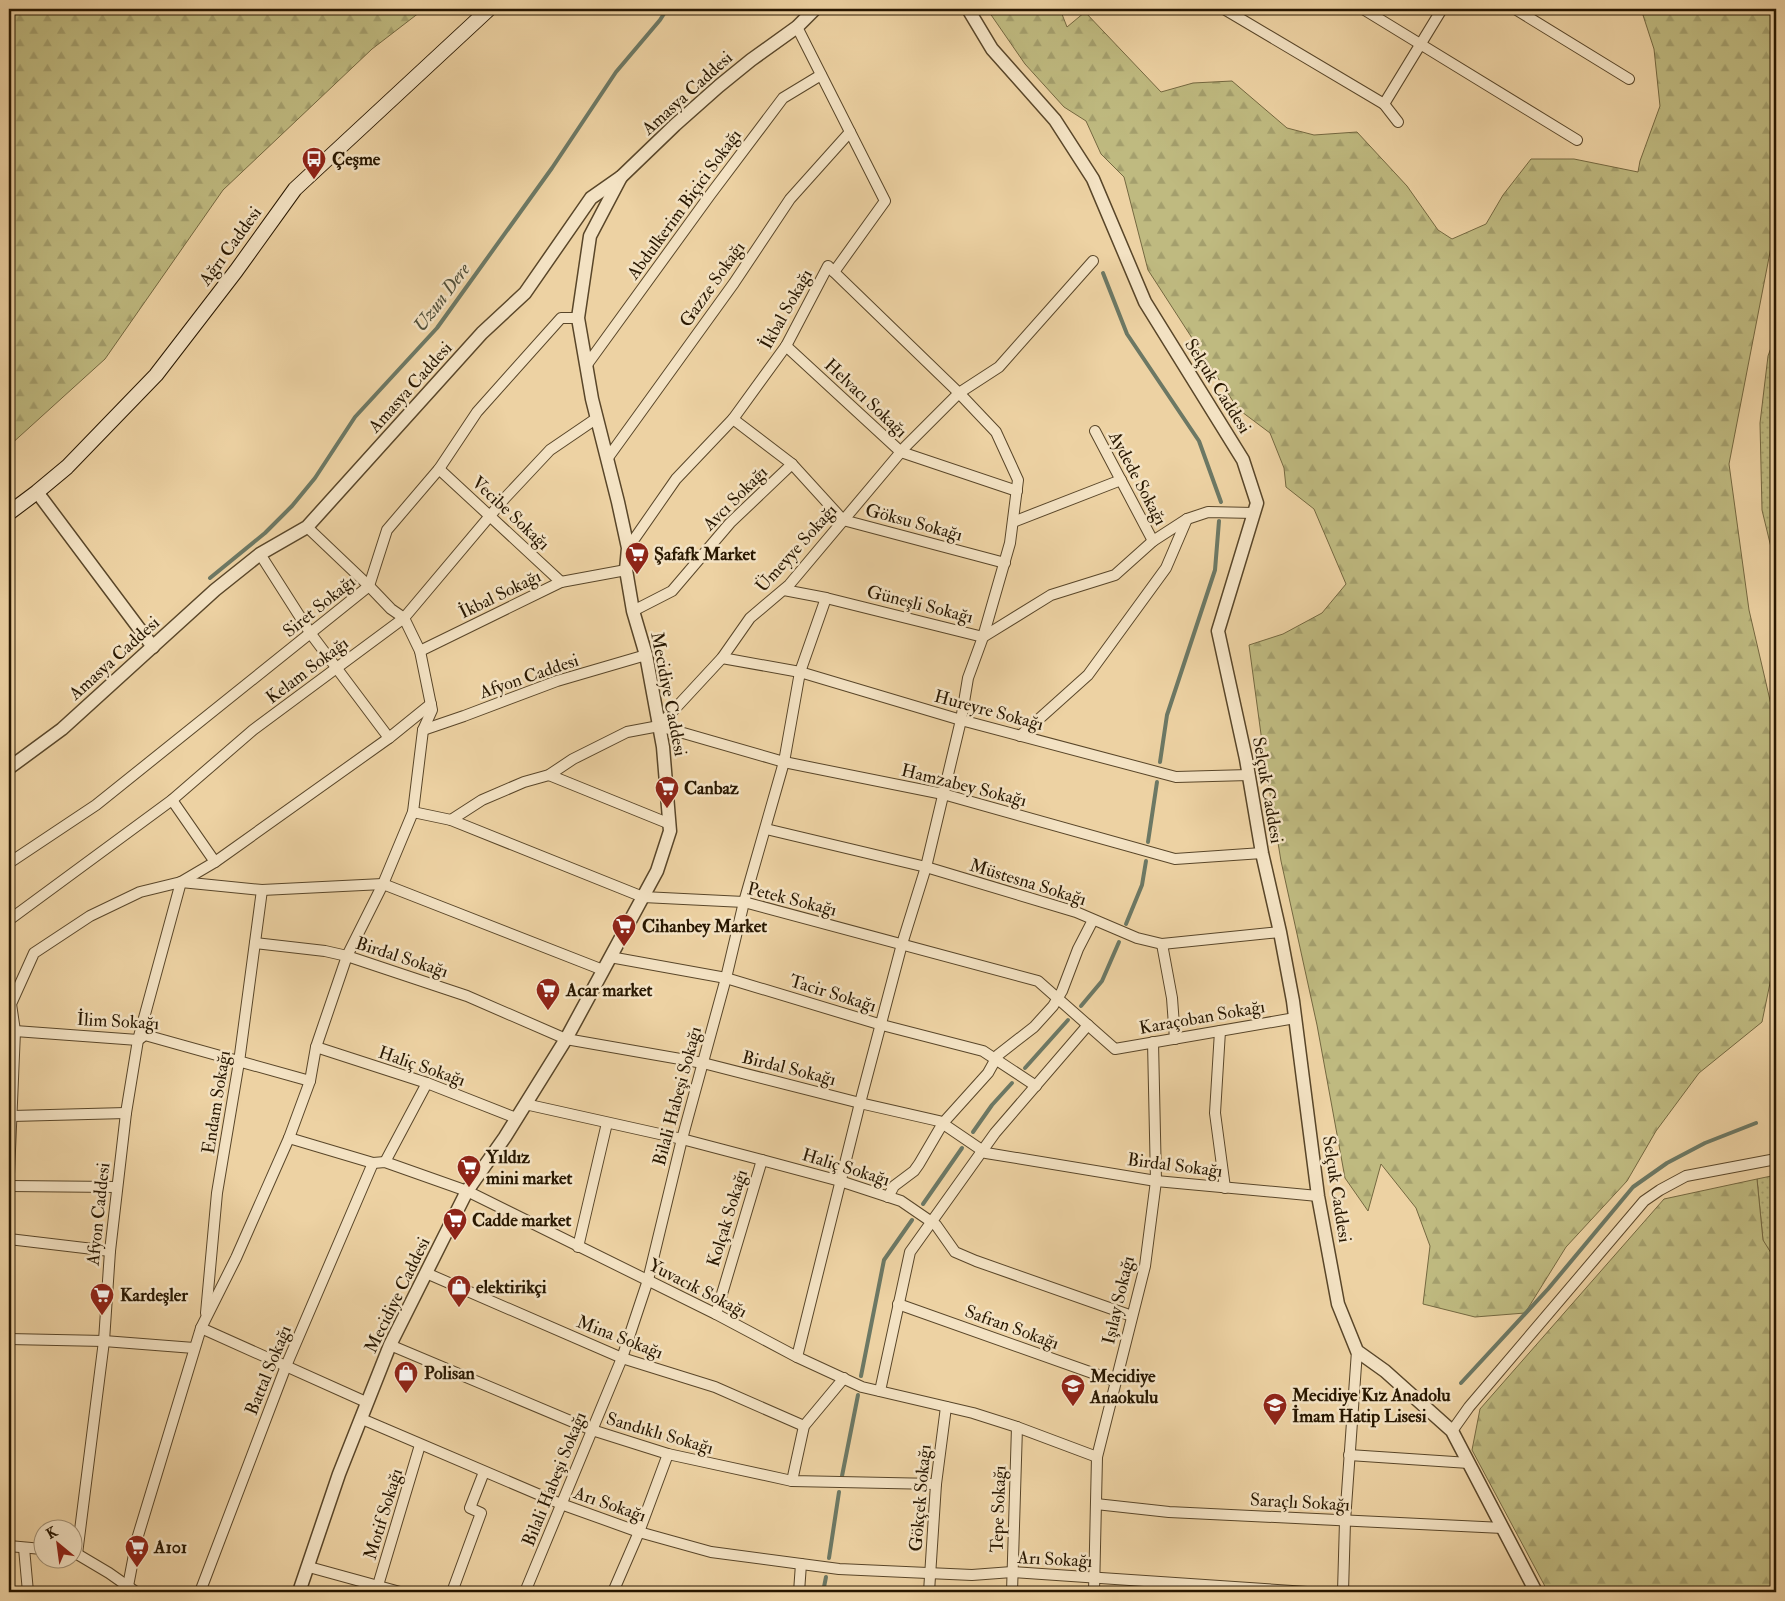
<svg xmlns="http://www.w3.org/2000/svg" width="1785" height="1601" viewBox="0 0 1785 1601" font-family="'IM FELL Double Pica',serif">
	<defs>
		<pattern id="grass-dots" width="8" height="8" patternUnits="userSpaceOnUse" patternTransform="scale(1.25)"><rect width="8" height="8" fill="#bfba80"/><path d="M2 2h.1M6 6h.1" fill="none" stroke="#a49f6d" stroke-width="1.8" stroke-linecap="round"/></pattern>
		<pattern id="forest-firs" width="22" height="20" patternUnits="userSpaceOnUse" patternTransform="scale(1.25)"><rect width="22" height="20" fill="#bfba80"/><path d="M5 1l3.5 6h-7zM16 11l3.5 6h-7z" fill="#a49f6d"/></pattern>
	</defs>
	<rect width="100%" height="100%" fill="#edd2a3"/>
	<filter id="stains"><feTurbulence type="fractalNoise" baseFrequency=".004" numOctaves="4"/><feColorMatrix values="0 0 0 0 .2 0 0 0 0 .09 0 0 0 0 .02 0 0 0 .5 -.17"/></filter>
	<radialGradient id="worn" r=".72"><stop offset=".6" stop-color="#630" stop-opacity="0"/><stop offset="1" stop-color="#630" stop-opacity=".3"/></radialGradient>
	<g fill="url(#grass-dots)" stroke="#746840">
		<polygon points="1776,334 1775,501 1776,501 1776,568 1762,510 1760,423 1768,356"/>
		<polygon points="1776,1175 1776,1261 1763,1241 1757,1179"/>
	</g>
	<g fill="url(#forest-firs)" stroke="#746840">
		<polygon points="9,9 424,9 372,49 223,190 105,359 9,446"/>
		<polygon points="987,9 1060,9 1067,27 1085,12 1161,92 1193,83 1232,81 1287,128 1314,135 1357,132 1407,186 1438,230 1452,239 1486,224 1503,195 1531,159 1574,159 1638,172 1640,161 1660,106 1654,49 1641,9 1776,9 1776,173 1772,242 1729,464 1749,610 1776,726 1776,954 1762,1022 1699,1073 1656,1131 1627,1181 1566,1247 1525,1313 1475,1317 1423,1304 1430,1246 1416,1208 1381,1164 1368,1211 1345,1178 1317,1025 1281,861 1265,764 1249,645 1283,634 1322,613 1346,584 1314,509 1286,487 1284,468 1270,433 1238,409 1148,270 1124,177 1101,154 1086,121 1064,107 1025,64"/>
		<polygon points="1757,1179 1763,1240 1776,1261 1776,1592 1548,1592 1472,1450 1480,1409 1664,1199"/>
	</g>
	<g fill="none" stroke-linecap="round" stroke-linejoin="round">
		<g stroke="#6c7864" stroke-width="4">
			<polyline points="1103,273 1127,334 1199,441 1221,502"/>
			<polyline points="210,578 265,533 292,506 315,478 355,417 437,328 552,168 616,72 660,20 667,9"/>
			<polyline points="1160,762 1167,715 1215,570 1219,521"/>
			<polyline points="1148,842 1157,782"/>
			<polyline points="1126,924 1142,885 1146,861"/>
			<polyline points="1081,1006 1102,981 1119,942"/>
			<polyline points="1025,1068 1068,1020"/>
			<polyline points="973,1132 992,1105 1012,1083"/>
			<polyline points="923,1204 962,1148"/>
			<polyline points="861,1376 884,1260 912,1220"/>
			<polyline points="1461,1383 1548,1289 1633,1187 1667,1163 1705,1143 1756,1123"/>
			<polyline points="842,1476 858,1395"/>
			<polyline points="829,1558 839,1492"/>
			<polyline points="823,1592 826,1577"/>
		</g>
		<defs>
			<g id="minor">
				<polyline points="1224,9 1384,104 1398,122"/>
				<polyline points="1363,9 1577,140"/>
				<polyline points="1515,9 1629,79"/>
				<polyline points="1384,104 1442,9"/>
				<polyline points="786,346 901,452 1017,491"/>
				<polyline points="586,366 710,195 783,98 821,75"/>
				<polyline points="733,419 792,464 843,520 1005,563"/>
				<polyline points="1095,431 1153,541"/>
				<polyline points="607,459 734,283 790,199 850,132"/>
				<polyline points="439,469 561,582"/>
				<polyline points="1013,522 1121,480"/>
				<polyline points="628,548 676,479 733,419 786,346 828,266 834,272 885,201 797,27"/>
				<polyline points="260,554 311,634 389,738"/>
				<polyline points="784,590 826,598 983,637 1051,595 1115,575 1153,541 1187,519 1208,512 1254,513"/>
				<polyline points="633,611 672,591 730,523 792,464"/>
				<polyline points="420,651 561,582 626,570"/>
				<polyline points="722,658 800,672 961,720 1176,777 1249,775"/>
				<polyline points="659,726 722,658 750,618 789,585 905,447 959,393 999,367 1093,261"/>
				<polyline points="423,730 464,716 557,681 646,655"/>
				<polyline points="1020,736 1088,675 1166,568 1187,519"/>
				<polyline points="549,775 670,824"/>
				<polyline points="172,800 215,862"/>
				<polyline points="413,812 451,820 643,897 744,902 1038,981 1115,1049 1295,1018"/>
				<polyline points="451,820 482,800 524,782 549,775 573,759 627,732 659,726 784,762 943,794 1175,859 1262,853"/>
				<polyline points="766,829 926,867 1076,912 1137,938 1162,944 1280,932"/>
				<polyline points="9,863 96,805 369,586 387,530 439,469 477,412 561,318 578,318"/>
				<polyline points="9,920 172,800 253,730 404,618 505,498 550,450 597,418"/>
				<polyline points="255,943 325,951 347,956 467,996 566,1039 703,1063 860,1103 939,1121 986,1153 1156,1181 1318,1196"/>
				<polyline points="1162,944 1172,998 1175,1039"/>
				<polyline points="610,957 726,978 882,1025 983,1051 1036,1086"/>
				<polyline points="1220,1031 1215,1113 1225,1188"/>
				<polyline points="10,1033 15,1031 138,1040 145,1035 310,1081"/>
				<polyline points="316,1047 427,1083 516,1118"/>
				<polyline points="525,1104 682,1139 762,1160 840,1181 901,1201 936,1225 955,1252 976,1261 1132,1316"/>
				<polyline points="12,1116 126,1113"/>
				<polyline points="289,1138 373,1163 385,1162 467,1191 716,1314 797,1357 862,1387 973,1413 1017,1427 1097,1457"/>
				<polyline points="385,1162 427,1083"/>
				<polyline points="9,1174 15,1031 11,1004 34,953 90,916 140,892 181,882 215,862 389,738 431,704"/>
				<polyline points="9,1186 116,1187"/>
				<polyline points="888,1197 894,1186 914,1171 919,1164 943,1123 988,1073 998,1055 1034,1027 1053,1006 1062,991 1078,949 1093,920"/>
				<polyline points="9,1239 110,1251"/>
				<polyline points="578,1247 607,1123"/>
				<polyline points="426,1273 622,1358 715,1387 804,1426"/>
				<polyline points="898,1304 1115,1381"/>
				<polyline points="206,1313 217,1193 239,1062 262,890"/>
				<polyline points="716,1314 762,1160"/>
				<polyline points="201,1328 366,1402"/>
				<polyline points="9,1339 104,1341 194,1348"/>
				<polyline points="390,1345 592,1430 668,1454 792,1481 936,1484"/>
				<polyline points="797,1357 860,1103 902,944 926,867 961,720 968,678 983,637 1010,543 1018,480 996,432 959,393 834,272"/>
				<polyline points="880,1391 910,1252 995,1133 1088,1025"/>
				<polyline points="362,1419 561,1504 639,1532 711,1552 839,1569 972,1575 1012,1572 1307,1592"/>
				<polyline points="1452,1431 1469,1407 1644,1201 1660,1190 1686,1176 1776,1159"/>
				<polyline points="1349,1455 1469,1463"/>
				<polyline points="792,1481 804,1426 844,1378"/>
				<polyline points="1096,1504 1169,1512 1503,1528"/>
				<polyline points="9,1546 42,1549"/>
				<polyline points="24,1548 28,1592"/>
				<polyline points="72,1553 77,1554 109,1573 136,1592"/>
				<polyline points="77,1554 104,1341 110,1251 126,1113 138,1040 181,882 262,890 383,884 603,970"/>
				<polyline points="309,1567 400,1592"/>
				<polyline points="128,1586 137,1539 201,1328 236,1258 289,1138 310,1081 316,1047 347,956 383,884 413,812 423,730 432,710 420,651 404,618 391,609 369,586 307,527"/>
				<polyline points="200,1592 286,1366 373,1163"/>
				<polyline points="376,1592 420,1445"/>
				<polyline points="452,1592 481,1513 470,1508 484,1472"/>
				<polyline points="525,1592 622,1358 648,1280 682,1139 726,978 744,902 784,762 800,672 826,598"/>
				<polyline points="613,1592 639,1532 668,1454"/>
				<polyline points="799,1592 801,1564"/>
				<polyline points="929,1592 936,1484 946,1407"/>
				<polyline points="1012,1592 1017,1427"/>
				<polyline points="1094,1592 1097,1457 1145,1266 1156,1181 1153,1042"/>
				<polyline points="1343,1592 1345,1521 1357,1351"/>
			</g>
			<g id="tertiary">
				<polyline points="968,9 992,49 1055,120 1093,179 1145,302 1243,460 1257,503 1218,631 1246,759 1262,853 1280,932 1293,1001 1318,1196 1338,1304 1357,1351 1385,1371 1452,1431 1536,1592"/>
				<polyline points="37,492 153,647"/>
				<polyline points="9,768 62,729 215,590 260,554 307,527 482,333 525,293 591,198 621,177 675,125 719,86 751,60 797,27 815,9"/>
				<polyline points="299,1592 339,1474 390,1345 467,1191 505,1137 566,1039 657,871 670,831 663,747 646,655 633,611 626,570 628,548 618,502 592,399 578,318 590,236 621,177"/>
			</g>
			<polyline id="secondary" points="9,513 37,492 67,467 156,375 236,271 295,189 489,9"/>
		</defs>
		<use href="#minor" stroke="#594629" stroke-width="12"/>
		<use href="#tertiary" stroke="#594629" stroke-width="15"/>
		<use href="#secondary" stroke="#281700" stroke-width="16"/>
		<use href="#minor" stroke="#f3e2c3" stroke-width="10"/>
		<use href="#tertiary" stroke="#f3e2c3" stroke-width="12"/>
		<use href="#secondary" stroke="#f3e2c3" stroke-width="14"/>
	</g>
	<defs>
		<symbol id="bus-pin" viewBox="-11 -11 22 30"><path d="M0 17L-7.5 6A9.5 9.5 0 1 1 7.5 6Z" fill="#8f2418" stroke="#f3e2c3"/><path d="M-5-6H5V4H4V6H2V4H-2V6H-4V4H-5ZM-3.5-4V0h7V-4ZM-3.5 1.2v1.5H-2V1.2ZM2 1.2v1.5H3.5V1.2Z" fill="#fff"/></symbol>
		<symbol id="supermarket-pin" viewBox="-11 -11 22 30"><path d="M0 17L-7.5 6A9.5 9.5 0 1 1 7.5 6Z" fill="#8f2418" stroke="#f3e2c3"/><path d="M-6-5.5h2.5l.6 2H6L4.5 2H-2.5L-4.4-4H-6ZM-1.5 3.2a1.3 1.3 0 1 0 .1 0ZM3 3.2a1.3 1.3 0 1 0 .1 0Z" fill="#fff"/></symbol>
		<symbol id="shop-pin" viewBox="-11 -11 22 30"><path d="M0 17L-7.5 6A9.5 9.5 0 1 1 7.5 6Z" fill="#8f2418" stroke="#f3e2c3"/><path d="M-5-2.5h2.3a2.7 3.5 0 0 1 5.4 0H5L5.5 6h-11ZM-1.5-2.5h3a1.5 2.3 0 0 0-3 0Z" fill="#fff"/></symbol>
		<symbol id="school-pin" viewBox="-11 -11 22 30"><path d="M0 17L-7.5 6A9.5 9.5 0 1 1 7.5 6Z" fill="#8f2418" stroke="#f3e2c3"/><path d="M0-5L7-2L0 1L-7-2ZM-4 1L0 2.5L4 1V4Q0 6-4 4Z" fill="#fff"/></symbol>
	</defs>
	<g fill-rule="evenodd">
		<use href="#bus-pin" x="300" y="145" width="28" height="38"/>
		<use href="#supermarket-pin" x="623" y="540" width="28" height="38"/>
		<use href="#supermarket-pin" x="653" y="774" width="28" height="38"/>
		<use href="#supermarket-pin" x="610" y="912" width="28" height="38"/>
		<use href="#supermarket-pin" x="534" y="976" width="28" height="38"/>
		<use href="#supermarket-pin" x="455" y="1153" width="28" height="38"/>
		<use href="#supermarket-pin" x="441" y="1206" width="28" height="38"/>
		<use href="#shop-pin" x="445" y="1273" width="28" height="38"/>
		<use href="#supermarket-pin" x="88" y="1281" width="28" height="38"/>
		<use href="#shop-pin" x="392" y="1359" width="28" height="38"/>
		<use href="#school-pin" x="1059" y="1372" width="28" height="38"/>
		<use href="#school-pin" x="1261" y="1391" width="28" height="38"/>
		<use href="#supermarket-pin" x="123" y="1533" width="28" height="38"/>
	</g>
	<g text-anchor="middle" stroke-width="5" stroke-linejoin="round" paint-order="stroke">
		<g font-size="18" fill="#281700" stroke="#f3e2c3">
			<text transform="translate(687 93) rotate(-42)" y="6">Amasya Caddesi</text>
			<text transform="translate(684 204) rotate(-54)" y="6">Abdulkerim Biçici Sokağı</text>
			<text transform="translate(230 246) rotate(-54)" y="6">Ağrı Caddesi</text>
			<text transform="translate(712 284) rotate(-55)" y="6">Gazze Sokağı</text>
			<text transform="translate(786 309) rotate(-61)" y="6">İkbal Sokağı</text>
			<text transform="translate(1218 386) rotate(58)" y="6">Selçuk Caddesi</text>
			<text transform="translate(410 387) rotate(-48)" y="6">Amasya Caddesi</text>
			<text transform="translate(866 398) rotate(43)" y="6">Helvacı Sokağı</text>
			<text transform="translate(1138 478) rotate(62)" y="6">Aydede Sokağı</text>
			<text transform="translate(735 498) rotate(-45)" y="6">Avcı Sokağı</text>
			<text transform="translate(511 513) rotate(43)" y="6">Vecibe Sokağı</text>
			<text transform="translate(914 522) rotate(15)" y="6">Göksu Sokağı</text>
			<text transform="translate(796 548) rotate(-48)" y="6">Ümeyye Sokağı</text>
			<text transform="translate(500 594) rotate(-26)" y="6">İkbal Sokağı</text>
			<text transform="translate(920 604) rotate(14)" y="6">Güneşli Sokağı</text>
			<text transform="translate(319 606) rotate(-39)" y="6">Siret Sokağı</text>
			<text transform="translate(114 658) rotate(-42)" y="6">Amasya Caddesi</text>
			<text transform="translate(307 670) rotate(-37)" y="6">Kelam Sokağı</text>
			<text transform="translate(529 676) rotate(-19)" y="6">Afyon Caddesi</text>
			<text transform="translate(669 694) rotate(79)" y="6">Mecidiye Caddesi</text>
			<text transform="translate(989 710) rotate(15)" y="6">Hureyre Sokağı</text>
			<text transform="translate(964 785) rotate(14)" y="6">Hamzabey Sokağı</text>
			<text transform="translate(1268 790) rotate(80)" y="6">Selçuk Caddesi</text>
			<text transform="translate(1028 882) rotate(17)" y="6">Müstesna Sokağı</text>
			<text transform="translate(792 899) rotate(14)" y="6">Petek Sokağı</text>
			<text transform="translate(402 957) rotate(18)" y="6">Birdal Sokağı</text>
			<text transform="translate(833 993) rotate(17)" y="6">Tacir Sokağı</text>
			<text transform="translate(1202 1017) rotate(-10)" y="6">Karaçoban Sokağı</text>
			<text transform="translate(118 1021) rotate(3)" y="6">İlim Sokağı</text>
			<text transform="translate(422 1066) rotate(19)" y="6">Haliç Sokağı</text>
			<text transform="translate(789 1068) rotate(14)" y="6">Birdal Sokağı</text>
			<text transform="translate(677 1096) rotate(-75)" y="6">Bilali Habeşi Sokağı</text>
			<text transform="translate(216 1102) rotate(-81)" y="6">Endam Sokağı</text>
			<text transform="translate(1175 1165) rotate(7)" y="6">Birdal Sokağı</text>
			<text transform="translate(846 1167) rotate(17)" y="6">Haliç Sokağı</text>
			<text transform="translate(1337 1189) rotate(81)" y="6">Selçuk Caddesi</text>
			<text transform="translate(98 1214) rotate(-84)" y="6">Afyon Caddesi</text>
			<text transform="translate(727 1218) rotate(-73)" y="6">Kolçak Sokağı</text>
			<text transform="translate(698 1288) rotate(27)" y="6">Yuvacık Sokağı</text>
			<text transform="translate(397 1295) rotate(-64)" y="6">Mecidiye Caddesi</text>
			<text transform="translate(1118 1300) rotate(-77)" y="6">Işılay Sokağı</text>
			<text transform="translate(1012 1327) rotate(20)" y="6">Safran Sokağı</text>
			<text transform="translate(620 1337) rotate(21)" y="6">Mina Sokağı</text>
			<text transform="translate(268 1370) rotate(-68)" y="6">Battal Sokağı</text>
			<text transform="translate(660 1433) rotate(16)" y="6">Sandıklı Sokağı</text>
			<text transform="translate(554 1479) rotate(-68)" y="6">Bilali Habeşi Sokağı</text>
			<text transform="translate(920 1498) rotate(-85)" y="6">Gökçek Sokağı</text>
			<text transform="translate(1300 1502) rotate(3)" y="6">Saraçlı Sokağı</text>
			<text transform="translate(610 1504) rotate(19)" y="6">Arı Sokağı</text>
			<text transform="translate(998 1509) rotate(-88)" y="6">Tepe Sokağı</text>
			<text transform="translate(383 1514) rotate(-73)" y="6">Motif Sokağı</text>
			<text transform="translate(1055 1559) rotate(3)" y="6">Arı Sokağı</text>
		</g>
		<g font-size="18" font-weight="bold" fill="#281700" stroke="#f3e2c3" text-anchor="start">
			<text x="332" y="165">Çeşme</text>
			<text x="654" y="560">Şafafk Market</text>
			<text x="684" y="794">Canbaz</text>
			<text x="642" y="932">Cihanbey Market</text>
			<text x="566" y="996">Acar market</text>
			<text x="486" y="1163">Yıldız<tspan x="486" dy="21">mini market</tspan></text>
			<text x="472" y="1226">Cadde market</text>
			<text x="476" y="1293">elektirikçi</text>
			<text x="120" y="1301">Kardeşler</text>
			<text x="424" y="1379">Polisan</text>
			<text x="1090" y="1382">Mecidiye<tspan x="1090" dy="21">Anaokulu</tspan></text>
			<text x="1292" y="1401">Mecidiye Kız Anadolu<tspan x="1292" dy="21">İmam Hatip Lisesi</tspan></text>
			<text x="154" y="1553">A101</text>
		</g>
		<g font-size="19" font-style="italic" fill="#504f3a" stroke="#f3e2c3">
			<text transform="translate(441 297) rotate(-53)" y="7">Uzun Dere</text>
		</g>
	</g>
	<rect width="1785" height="1601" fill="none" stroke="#edd2a3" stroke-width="30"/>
	<rect x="10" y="10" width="1765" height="1581" fill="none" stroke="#281700" stroke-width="2.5"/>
	<rect x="15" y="15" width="1755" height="1571" fill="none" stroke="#281700"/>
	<g transform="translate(58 1544) rotate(331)"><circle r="24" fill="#f3e2c3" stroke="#a29175"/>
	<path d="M0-4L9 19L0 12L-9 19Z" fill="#8f2418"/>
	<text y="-8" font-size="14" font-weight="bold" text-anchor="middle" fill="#281700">K</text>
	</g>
	<rect width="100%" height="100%" filter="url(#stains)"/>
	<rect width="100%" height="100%" fill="url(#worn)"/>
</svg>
